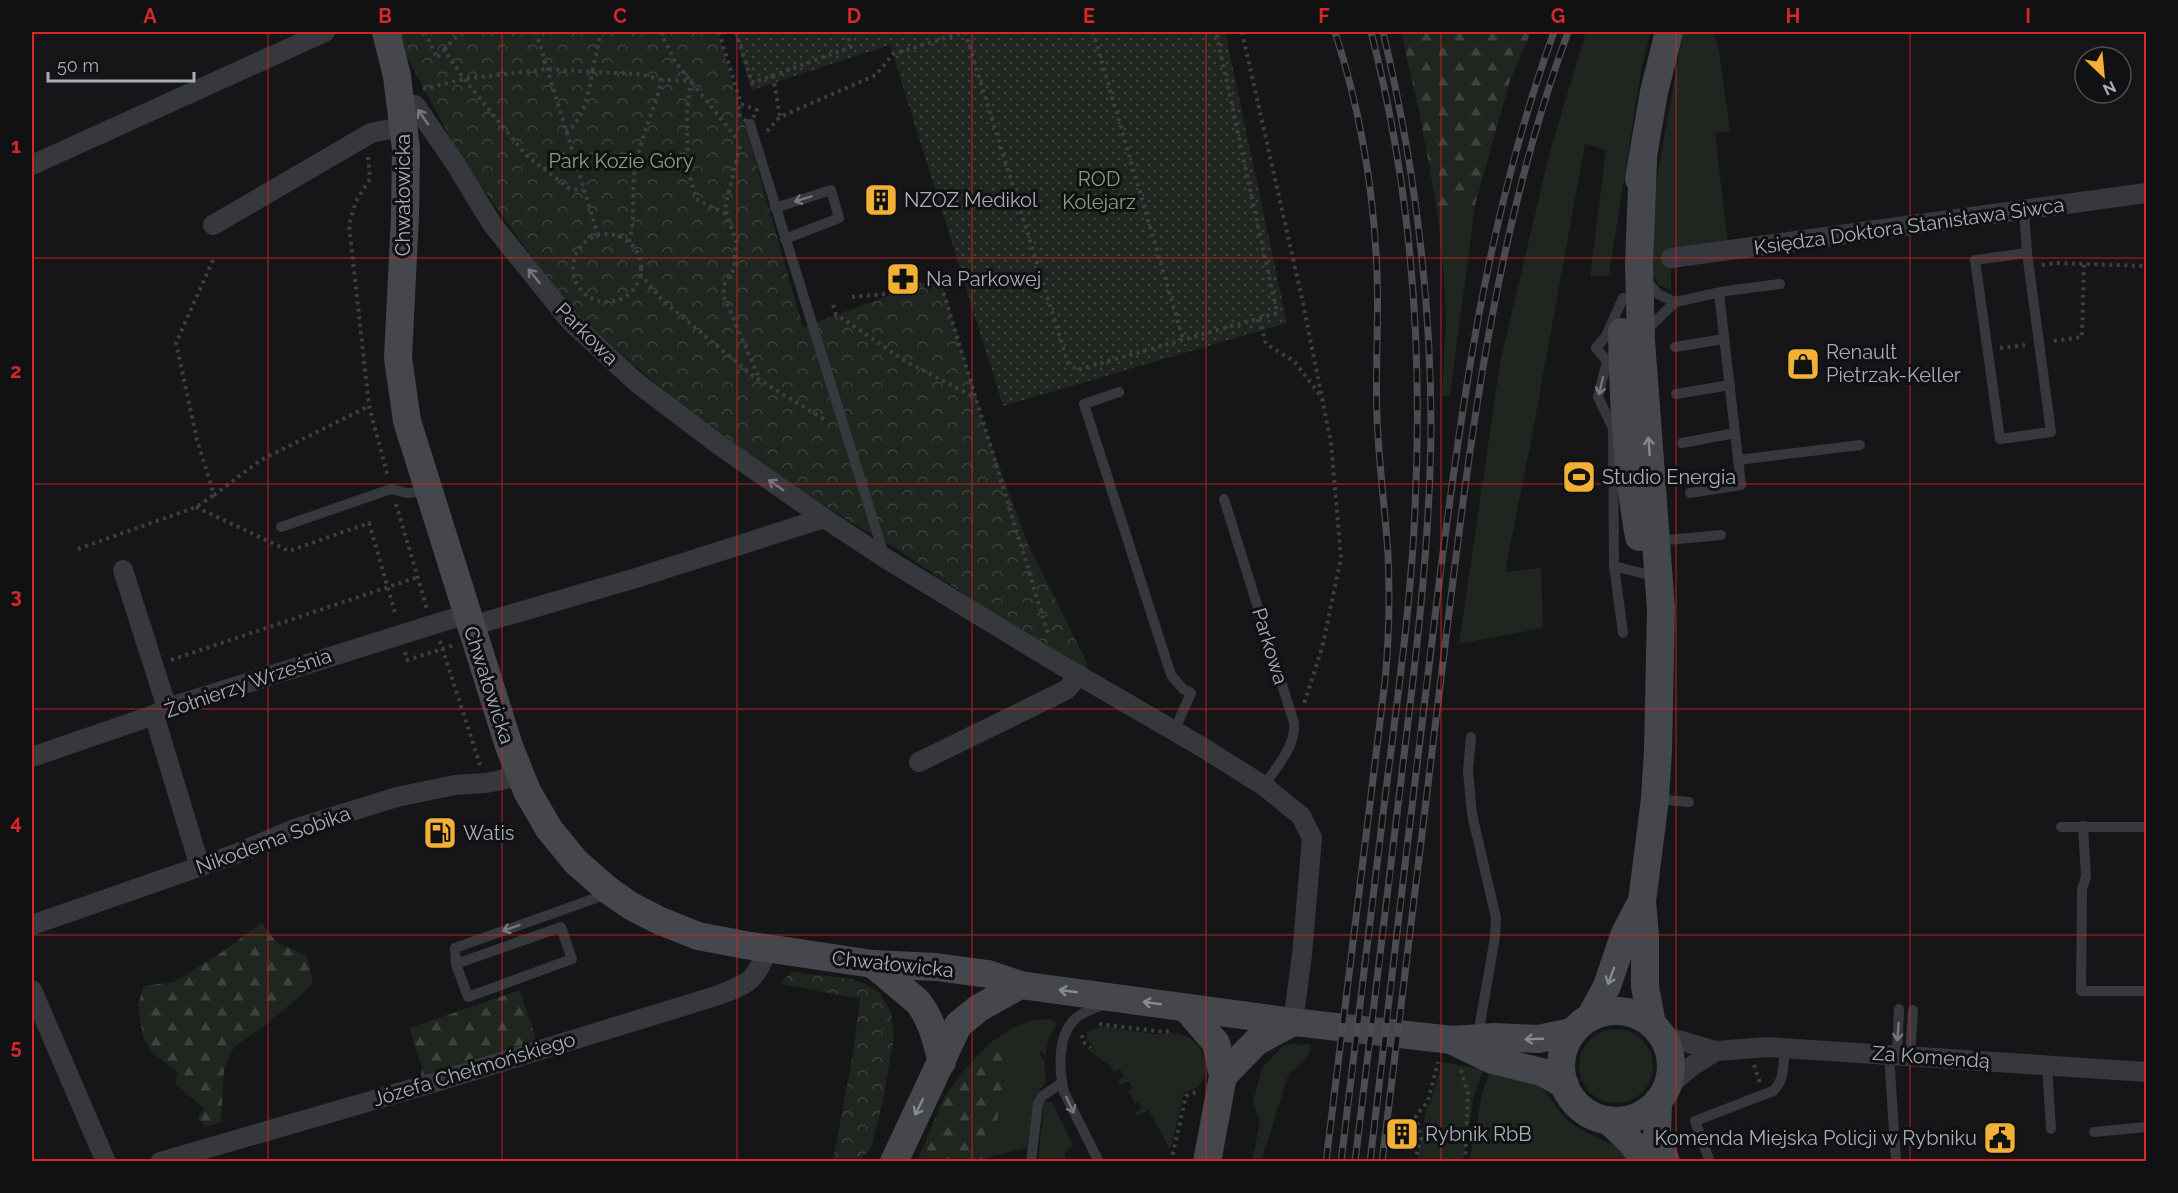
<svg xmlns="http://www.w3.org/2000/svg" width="2178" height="1193" viewBox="0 0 2178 1193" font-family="Raleway,sans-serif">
	<defs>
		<pattern id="forest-firs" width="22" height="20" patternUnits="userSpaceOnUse" patternTransform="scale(1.5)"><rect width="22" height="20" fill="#1e261f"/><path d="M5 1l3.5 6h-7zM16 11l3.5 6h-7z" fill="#3c433d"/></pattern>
		<pattern id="park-crowns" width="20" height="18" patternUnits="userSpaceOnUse" patternTransform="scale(1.5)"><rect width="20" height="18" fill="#1e261f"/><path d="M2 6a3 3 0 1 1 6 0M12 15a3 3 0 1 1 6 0" fill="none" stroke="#3c433d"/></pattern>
		<pattern id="garden-dots" width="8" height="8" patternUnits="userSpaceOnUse" patternTransform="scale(1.5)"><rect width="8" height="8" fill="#1e261f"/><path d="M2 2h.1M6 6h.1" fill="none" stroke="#3c433d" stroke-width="1.8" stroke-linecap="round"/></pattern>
	</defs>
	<rect width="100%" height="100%" fill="#161618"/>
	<g fill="#1e261f">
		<polygon points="1586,32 1650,32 1642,65 1609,275 1590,277 1606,150 1585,144 1532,436 1505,572 1541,568 1543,628 1459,644 1500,363 1550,151"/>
		<polygon points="1683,32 1713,32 1719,51 1730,131 1715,133 1728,244 1671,258 1671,290 1659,285 1650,269 1650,217"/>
		<polygon points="1475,205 1450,396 1442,396 1446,316 1444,279 1437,209"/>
		<polygon points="1045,1019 1052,1020 1057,1024 1049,1038 1045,1056 1041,1052 1039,1053 1044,1060 1046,1082 1034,1097 1027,1148 992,1156 982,1162 992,1156 1011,1029 1028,1021"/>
		<path d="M1102,1026C1119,1029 1136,1031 1154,1034C1161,1035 1170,1032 1177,1033C1195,1037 1208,1053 1205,1071C1204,1084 1197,1089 1184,1092L1170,1150L1149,1110L1137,1116L1135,1112L1142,1108L1139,1102L1135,1104L1128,1091L1133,1088L1129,1081L1120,1085L1118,1080L1124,1077L1120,1069L1114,1072L1110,1066L1090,1051L1093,1046L1087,1041V1032Z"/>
		<circle cx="1616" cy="1066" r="37"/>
		<path d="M1296,1043L1297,1045L1311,1044C1310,1060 1301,1065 1289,1073L1261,1161H1252L1260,1122L1253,1102L1262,1068L1283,1046Z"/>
		<polygon points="1442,1062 1483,1070 1474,1096 1463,1161 1417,1162 1426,1109 1431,1101"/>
		<polygon points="1489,1073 1529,1081 1541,1087 1566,1119 1581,1130 1616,1146 1629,1162 1469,1162 1482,1095"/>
		<polygon points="1044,1102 1052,1102 1073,1145 1064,1154 1068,1161 1038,1162"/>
	</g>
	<g fill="url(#forest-firs)">
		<polygon points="1401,32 1531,32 1510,80 1475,205 1437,209 1420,116"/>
		<polygon points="262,923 277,943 307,956 313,984 271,1021 234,1047 224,1069 221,1122 205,1127 198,1118 204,1108 175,1084 178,1072 152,1053 143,1036 138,1005 144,986 174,982 219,954"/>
		<polygon points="520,990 538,1046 421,1076 422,1068 409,1028"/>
		<polygon points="1011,1029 992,1156 981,1161 917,1161 944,1098 960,1075 991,1042"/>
	</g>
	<g fill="url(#park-crowns)">
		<polygon points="398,32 718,32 803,327 940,277 984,425 1028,544 1088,665 1077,669 897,549 857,526 723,441 571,311 463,161 407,57"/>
		<polygon points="793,972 851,979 864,983 880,993 891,1012 894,1037 883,1101 871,1148 859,1161 833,1161 853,1053 860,999 781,984 786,977"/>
	</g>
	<polygon fill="url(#garden-dots)" points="734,32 1225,32 1287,323 1003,406 890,45 752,90"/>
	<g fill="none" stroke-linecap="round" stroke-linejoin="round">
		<g stroke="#3d3f44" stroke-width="4" stroke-dasharray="3 4.5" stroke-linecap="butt">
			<polyline points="425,32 437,58 444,50 464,79 526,155 570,189 583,190"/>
			<polyline points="536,32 598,235"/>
			<polyline points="660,32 676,63 738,140"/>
			<polyline points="719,32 741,104"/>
			<polyline points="736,32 752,83 851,47 847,32"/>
			<polyline points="965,32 1068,363 1077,370 1277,313 1216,32"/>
			<polyline points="1093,32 1183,339"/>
			<polyline points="1242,32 1303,303 1331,443 1341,558 1322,648 1304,704"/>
			<polyline points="444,50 461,32"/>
			<polyline points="773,76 780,117"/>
			<polyline points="423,89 464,79 547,69 592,72 601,32"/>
			<polygon points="741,104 757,110 750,124 740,116 739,108"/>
			<polyline points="767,131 780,117 876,75 893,54 965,32"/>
			<path d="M566,133C584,118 589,94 592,72L640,74L662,80"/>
			<polyline points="740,146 725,208 736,242 734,269 725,283 723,295 760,380"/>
			<polyline points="368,157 370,179 356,201 349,225 369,406 388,477"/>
			<circle cx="607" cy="268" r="34"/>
			<path d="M629,242C636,218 631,193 635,169C640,139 654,110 662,80L691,81L687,110L688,169L696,199L728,215"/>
			<polyline points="213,260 176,343 197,440 214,495 261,460 369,406"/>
			<polyline points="2042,265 2056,263 2146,266"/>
			<polyline points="640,274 662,300 753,376 827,421"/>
			<polyline points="852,297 886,294 939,278 1049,637"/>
			<polyline points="833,305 836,314 905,361 976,398"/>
			<polyline points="1259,319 1266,344 1294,361 1320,395"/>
			<polyline points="2054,341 2082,337 2084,264"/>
			<polyline points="2000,348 2025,345"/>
			<polyline points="396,504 427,609"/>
			<polyline points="196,507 289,551 369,523 396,616"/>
			<polyline points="78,549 196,507 214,495"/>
			<polyline points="440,641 480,765"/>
			<polyline points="405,652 407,660 455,645"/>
			<polyline points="171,660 418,577"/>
			<polyline points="1099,1024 1165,1032 1172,1030"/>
			<polyline points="1082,1035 1083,1042 1091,1048"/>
			<polyline points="1754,1065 1760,1083"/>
			<polyline points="1461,1070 1468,1094 1465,1162"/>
			<polyline points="1171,1162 1186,1096 1196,1092"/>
			<polyline points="1415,1162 1421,1138 1416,1116 1428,1101 1438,1062"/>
		</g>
		<g stroke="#37383d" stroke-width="10">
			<polyline points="750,124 884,555"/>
			<polyline points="775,208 831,190 839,218 785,239"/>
			<polyline points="2024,211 2027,253 2051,432 2000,439 1975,260 2027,253"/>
			<polyline points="1646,280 1658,294 1675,302 1726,291 1780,284"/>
			<polyline points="1623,298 1606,336 1596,348 1607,361 1598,397 1613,428 1614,566 1623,633"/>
			<polyline points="1646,331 1675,302"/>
			<polyline points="1675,347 1724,339"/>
			<polyline points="1119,392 1084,404 1171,675 1183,689 1191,693 1174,731"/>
			<polyline points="1676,394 1730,385"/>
			<polyline points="1682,443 1735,433"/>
			<polyline points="1738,460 1860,445"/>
			<polyline points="1690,493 1741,485 1719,293"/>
			<path d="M1224,499L1294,723C1296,747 1276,767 1264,786"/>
			<polyline points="281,527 391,489 407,493 428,491"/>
			<polyline points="1657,541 1721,535"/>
			<polyline points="1614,566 1645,574"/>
			<polyline points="1471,737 1468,771 1472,814 1496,918 1495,937 1478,1035"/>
			<polyline points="1655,799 1689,802"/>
			<polyline points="2083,826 2086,877 2082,889 2081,991 2146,991"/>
			<polyline points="2061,827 2146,827"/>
			<polyline points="456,964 561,927 572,959 468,997 456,964 455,948 596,898 607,891"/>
			<polyline points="1889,1055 1896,1162"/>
			<polyline points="1897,1055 1899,1009"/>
			<polyline points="1910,1056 1913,1010"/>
			<polyline points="2047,1065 2051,1129"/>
			<polyline points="2094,1132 2146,1127"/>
			<polyline points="1031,1162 1038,1103 1042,1096 1062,1083"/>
			<path d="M1099,1162L1064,1092C1059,1070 1057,1036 1075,1019C1082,1012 1095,1008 1105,1004"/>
			<path d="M1710,1162L1695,1121L1773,1091C1785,1080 1783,1064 1785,1048"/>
		</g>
		<g stroke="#37383d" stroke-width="20">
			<polyline points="402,106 415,105 455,163 492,224 571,322 636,382 719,445 824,518 885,558 1054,661 1202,747 1264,786 1301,816 1312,838 1302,955 1293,1022"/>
			<polyline points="32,165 325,32"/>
			<polyline points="213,225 371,133 404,126"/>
			<polyline points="1671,258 2146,193"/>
			<polyline points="123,570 167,708"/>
			<polyline points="471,626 636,578 824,518"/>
			<polyline points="154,715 200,867"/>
			<polyline points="32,757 154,715 167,708 467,614"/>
			<polyline points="919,762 1066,690 1080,675"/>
			<polyline points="32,925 233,855 297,828 397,797 455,785 486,783 520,776"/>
			<polyline points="32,990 106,1162"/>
			<polyline points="1661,1035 1716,1051 1768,1047 2146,1072"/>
			<polyline points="1666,1088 1692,1066 1716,1051"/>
			<path d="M160,1162L436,1082L719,995C752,982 754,981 768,949"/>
		</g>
		<g stroke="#45474d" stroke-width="28">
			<polyline points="386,32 397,76 406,149 405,216 398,358 407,421 509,746 527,791 549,829 576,862 608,890 631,906 658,920 698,936 745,945 873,964 936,967 988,974 1020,985 1293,1022 1452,1040 1495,1037 1538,1039 1572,1032"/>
			<polyline points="1643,161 1639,265 1641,340 1661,609 1658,751 1655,799 1642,901 1645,936 1645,987 1652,1024"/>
			<polyline points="1639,179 1654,92 1669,32"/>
			<path d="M1622,332C1623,401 1627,469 1639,537"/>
			<path d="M873,964L918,1002C932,1020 936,1040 942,1062"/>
			<polyline points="1186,1008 1216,1043 1223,1076 1207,1162"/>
			<circle cx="1616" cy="1066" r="55"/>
			<polyline points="1591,1016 1607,986 1625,933 1642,901"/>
			<polyline points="1453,1041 1492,1060 1542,1072 1565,1085"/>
			<polyline points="1223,1076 1256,1042 1293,1022"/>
			<polyline points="1658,1101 1657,1135 1666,1162"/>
			<polyline points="1608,1120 1631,1142 1646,1162"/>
			<polyline points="894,1162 958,1025 979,1008 1020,985"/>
		</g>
		<defs>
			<g id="rail">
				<path d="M1326,1162L1385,681C1389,639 1390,597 1388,554C1385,509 1379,464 1377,418C1375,370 1379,321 1377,273C1374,191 1360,109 1335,32"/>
				<path d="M1341,1162C1356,1040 1371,919 1385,798C1397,702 1411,605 1415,508C1423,349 1411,186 1371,32"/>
				<path d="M1355,1162C1372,1023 1389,885 1405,747C1418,641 1430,535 1431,428C1431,294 1414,162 1383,32"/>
				<path d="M1370,1162C1393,975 1413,787 1437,600C1461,407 1487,215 1554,32"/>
				<path d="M1382,1162C1404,984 1425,806 1447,629C1472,425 1497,225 1568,32"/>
			</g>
		</defs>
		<use href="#rail" stroke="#4a4c52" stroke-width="7"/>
		<use href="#rail" stroke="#111113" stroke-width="4.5" stroke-dasharray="14" stroke-linecap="butt"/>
	</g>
	<defs><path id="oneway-shaft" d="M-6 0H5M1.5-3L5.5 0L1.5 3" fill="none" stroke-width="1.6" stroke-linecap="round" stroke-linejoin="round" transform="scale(1.5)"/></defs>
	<g stroke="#757881">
		<use href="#oneway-shaft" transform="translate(423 117) rotate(-125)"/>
		<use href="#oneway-shaft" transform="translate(803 199) rotate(163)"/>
		<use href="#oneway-shaft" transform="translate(534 276) rotate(-129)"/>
		<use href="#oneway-shaft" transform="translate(1601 386) rotate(103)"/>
		<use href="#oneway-shaft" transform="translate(776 485) rotate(-145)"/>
		<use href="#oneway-shaft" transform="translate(511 928) rotate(161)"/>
		<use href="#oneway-shaft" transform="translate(1898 1032) rotate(94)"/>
		<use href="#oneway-shaft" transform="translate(1070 1105) rotate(65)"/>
	</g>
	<g stroke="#858993">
		<use href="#oneway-shaft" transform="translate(1649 446) rotate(-94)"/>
		<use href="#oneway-shaft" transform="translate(1611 976) rotate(111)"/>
		<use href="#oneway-shaft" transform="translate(1068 991) rotate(-172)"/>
		<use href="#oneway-shaft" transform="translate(1152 1003) rotate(-172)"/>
		<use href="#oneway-shaft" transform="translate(1534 1039) rotate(178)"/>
		<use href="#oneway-shaft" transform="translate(919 1107) rotate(116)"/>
	</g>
	<path fill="none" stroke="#d62828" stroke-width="1.5" stroke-opacity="0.55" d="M268,32V1162M502,32V1162M737,32V1162M972,32V1162M1206,32V1162M1441,32V1162M1676,32V1162M1910,32V1162M32,258H2146M32,484H2146M32,709H2146M32,935H2146"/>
	<defs>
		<symbol id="building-square" viewBox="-11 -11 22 22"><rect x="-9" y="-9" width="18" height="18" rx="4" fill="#f2b134" stroke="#111113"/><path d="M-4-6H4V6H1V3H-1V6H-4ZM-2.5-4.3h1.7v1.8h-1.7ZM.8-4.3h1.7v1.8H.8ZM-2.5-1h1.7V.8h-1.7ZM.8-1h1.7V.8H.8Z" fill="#111"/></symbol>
		<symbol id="pharmacy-square" viewBox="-11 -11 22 22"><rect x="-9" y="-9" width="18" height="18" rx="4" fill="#f2b134" stroke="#111113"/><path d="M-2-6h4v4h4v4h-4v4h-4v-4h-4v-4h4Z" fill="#111"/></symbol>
		<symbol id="shop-square" viewBox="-11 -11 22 22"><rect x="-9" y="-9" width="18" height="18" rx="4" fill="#f2b134" stroke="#111113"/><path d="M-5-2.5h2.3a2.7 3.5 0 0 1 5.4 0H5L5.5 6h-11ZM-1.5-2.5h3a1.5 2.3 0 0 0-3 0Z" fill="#111"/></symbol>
		<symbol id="stadium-square" viewBox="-11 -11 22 22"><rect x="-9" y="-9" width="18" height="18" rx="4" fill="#f2b134" stroke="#111113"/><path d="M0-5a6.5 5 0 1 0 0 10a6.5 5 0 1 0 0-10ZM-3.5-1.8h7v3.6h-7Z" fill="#111"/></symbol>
		<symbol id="fuel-square" viewBox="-11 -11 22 22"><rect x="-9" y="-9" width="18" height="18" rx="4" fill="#f2b134" stroke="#111113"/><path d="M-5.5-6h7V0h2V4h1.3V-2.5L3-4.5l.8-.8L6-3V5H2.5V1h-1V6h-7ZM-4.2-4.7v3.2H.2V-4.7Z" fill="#111"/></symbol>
		<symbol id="civic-square" viewBox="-11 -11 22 22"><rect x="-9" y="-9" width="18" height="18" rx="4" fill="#f2b134" stroke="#111113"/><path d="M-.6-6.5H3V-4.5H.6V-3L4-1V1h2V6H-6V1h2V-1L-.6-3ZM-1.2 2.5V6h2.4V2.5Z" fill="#111"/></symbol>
	</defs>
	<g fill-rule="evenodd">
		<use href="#building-square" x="862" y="181" width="38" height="38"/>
		<use href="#pharmacy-square" x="884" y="260" width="38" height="38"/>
		<use href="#shop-square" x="1784" y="345" width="38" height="38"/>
		<use href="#stadium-square" x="1560" y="458" width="38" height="38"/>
		<use href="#fuel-square" x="421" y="814" width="38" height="38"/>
		<use href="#building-square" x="1383" y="1115" width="38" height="38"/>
		<use href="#civic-square" x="1981" y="1119" width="38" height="38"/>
	</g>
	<g text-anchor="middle" stroke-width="6" stroke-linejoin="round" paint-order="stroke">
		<g font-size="20" fill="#7fa381" stroke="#111113">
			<text x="621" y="168">Park Kozie Góry</text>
			<text x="1099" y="186">ROD<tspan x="1099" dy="23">Kolejarz</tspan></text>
		</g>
		<g font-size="20" fill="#a8adb8" stroke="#111113">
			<text transform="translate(403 195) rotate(-90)" y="7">Chwałowicka</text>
			<text transform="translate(1909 226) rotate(-8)" y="7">Księdza Doktora Stanisława Siwca</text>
			<text transform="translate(587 334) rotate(45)" y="7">Parkowa</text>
			<text transform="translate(1270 646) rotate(73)" y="7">Parkowa</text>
			<text transform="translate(248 683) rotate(-19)" y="7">Żołnierzy Września</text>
			<text transform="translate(489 685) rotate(72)" y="7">Chwałowicka</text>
			<text transform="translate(273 840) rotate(-20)" y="7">Nikodema Sobika</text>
			<text transform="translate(893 964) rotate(6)" y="7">Chwałowicka</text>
			<text transform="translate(1931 1057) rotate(4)" y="7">Za Komendą</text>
			<text transform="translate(474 1069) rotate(-17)" y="7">Józefa Chełmońskiego</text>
		</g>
		<g font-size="20" fill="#a8adb8" stroke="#111113" text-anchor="start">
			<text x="904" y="207">NZOZ Medikol</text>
			<text x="926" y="286">Na Parkowej</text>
			<text x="1826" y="359">Renault<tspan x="1826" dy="23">Pietrzak-Keller</tspan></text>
			<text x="1602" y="484">Studio Energia</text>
			<text x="463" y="840">Watis</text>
			<text x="1425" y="1141">Rybnik RbB</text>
			<text x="1977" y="1145" text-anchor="end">Komenda Miejska Policji w Rybniku</text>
		</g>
	</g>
	<rect width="2178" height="1193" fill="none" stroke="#111113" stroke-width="66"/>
	<g transform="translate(2103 75) rotate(154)"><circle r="28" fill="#111113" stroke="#4d4f55" stroke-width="1.5"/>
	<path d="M0-4.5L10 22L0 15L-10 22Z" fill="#f2b134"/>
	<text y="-9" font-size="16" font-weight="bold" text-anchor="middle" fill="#a8adb8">N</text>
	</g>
	<path d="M48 72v9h146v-9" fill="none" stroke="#a8adb8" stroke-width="3"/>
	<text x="57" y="72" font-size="18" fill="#a8adb8" stroke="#111113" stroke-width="4.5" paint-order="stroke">50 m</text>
	<rect x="33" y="33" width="2112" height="1127" fill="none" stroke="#d62828" stroke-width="2"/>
	<g font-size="20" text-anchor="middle" font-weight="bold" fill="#d62828">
		<text x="150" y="23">A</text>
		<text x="385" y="23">B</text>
		<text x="620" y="23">C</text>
		<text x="854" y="23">D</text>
		<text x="1089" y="23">E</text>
		<text x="1324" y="23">F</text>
		<text x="1558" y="23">G</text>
		<text x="1793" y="23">H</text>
		<text x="2028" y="23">I</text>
		<text x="16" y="153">1</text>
		<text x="16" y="378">2</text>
		<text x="16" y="603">3</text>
		<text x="16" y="829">4</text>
		<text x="16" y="1054">5</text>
	</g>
</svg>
